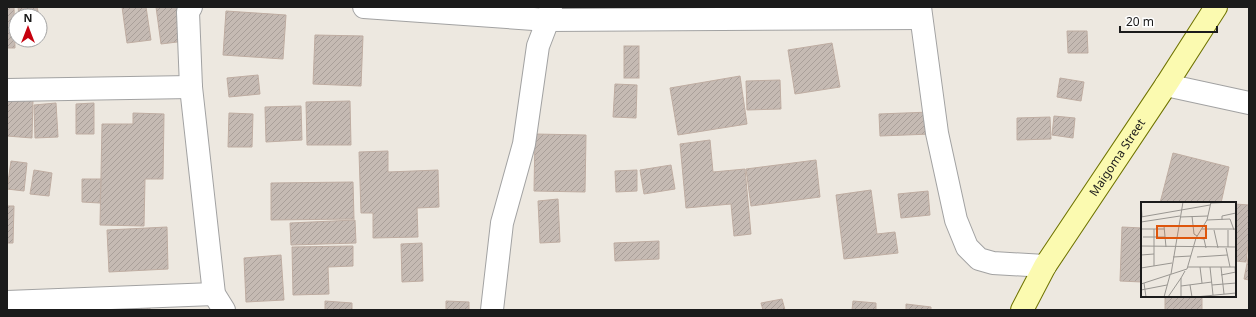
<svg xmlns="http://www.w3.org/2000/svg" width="1256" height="317" viewBox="0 0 1256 317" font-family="'Noto Sans',sans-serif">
	<defs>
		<pattern id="building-hatch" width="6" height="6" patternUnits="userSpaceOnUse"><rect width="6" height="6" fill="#c5bab3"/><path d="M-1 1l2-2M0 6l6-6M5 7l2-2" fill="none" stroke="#a99f99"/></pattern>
	</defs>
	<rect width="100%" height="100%" fill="#ede8e0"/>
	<g fill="url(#building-hatch)" stroke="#bfada2">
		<polygon points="7,7 14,7 15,48 7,48"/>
		<polygon points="18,7 37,7 39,16 19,16"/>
		<polygon points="122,7 146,7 151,40 127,43"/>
		<polygon points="156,7 180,7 185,41 161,44"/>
		<polygon points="226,11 286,15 283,59 223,55"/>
		<polygon points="1067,31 1087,31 1088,53 1068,53"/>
		<polygon points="315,35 363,36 361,86 313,84"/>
		<polygon points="832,43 840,87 795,94 788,50"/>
		<rect x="624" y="46" width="15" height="32"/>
		<polygon points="258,75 260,94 229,97 227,78"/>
		<polygon points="740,76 747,124 678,135 670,88"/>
		<polygon points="1060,78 1084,82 1081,101 1057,97"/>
		<polygon points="780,80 781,109 747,110 746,81"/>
		<polygon points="615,84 637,85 636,118 613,117"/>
		<polygon points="7,98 33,99 32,138 7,136"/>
		<polygon points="350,101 351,145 307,145 306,102"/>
		<polygon points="56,103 58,137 35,138 34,105"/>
		<polygon points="94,103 94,134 76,134 76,104"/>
		<polygon points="301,106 302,140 266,142 265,107"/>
		<polygon points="930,112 931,134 880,136 879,114"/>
		<polygon points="133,113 164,114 163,179 145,179 144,226 100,225 102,124 133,124"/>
		<polygon points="229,113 253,114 252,147 228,147"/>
		<polygon points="1054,116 1075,118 1073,138 1052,135"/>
		<polygon points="1050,117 1051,139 1017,140 1017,118"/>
		<polygon points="535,134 586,135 585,192 534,191"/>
		<polygon points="710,140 713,172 745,169 751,234 734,236 731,204 686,208 680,144"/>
		<polygon points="388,151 388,172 438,170 439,207 417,208 418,237 373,238 373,213 361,213 359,152"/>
		<polygon points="1173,153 1229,167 1221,203 1160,203"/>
		<polygon points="816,160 820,197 751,206 746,169"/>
		<polygon points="11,161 27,163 24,191 7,189"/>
		<polygon points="671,165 675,189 644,194 640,170"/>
		<polygon points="34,170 52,173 49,196 30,194"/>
		<polygon points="637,170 637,191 616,192 615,171"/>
		<polygon points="82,179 101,179 100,203 82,202"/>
		<polygon points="353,182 354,219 271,220 271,183"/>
		<polygon points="871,190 877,234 895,232 898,253 844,259 836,195"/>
		<polygon points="928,191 930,215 901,218 898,194"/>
		<polygon points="558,199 560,242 540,243 538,201"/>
		<polygon points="1235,204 1249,205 1249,237 1246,262 1235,261"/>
		<polygon points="7,206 14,206 13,243 7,243"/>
		<polygon points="355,220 356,243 291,245 290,223"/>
		<polygon points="167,227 168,269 109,272 107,230"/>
		<polygon points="1122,227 1142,228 1142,282 1120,281"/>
		<polygon points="659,241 659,259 615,261 614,243"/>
		<polygon points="422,243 423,281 402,282 401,244"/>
		<polygon points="353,246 353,266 328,267 329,294 293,295 292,247"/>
		<polygon points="1249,253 1249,280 1244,279"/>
		<polygon points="281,255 284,300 246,302 244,258"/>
		<rect x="1165" y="296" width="37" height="14"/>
		<polygon points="782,299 785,310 763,310 761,303"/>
		<polygon points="325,301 352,303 352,310 325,310"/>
		<polygon points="446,301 469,302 469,310 446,310"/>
		<polygon points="853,301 876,303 876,310 852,310"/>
		<polygon points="906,304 931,307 931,310 906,310"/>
		<polygon points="128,307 150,308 150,310 127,310"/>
	</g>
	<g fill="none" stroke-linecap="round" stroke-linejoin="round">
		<defs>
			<g id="street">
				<polyline points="191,7 188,12 191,87 214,294 224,310"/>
				<polyline points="364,7 548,20 921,18"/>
				<polyline points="920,7 937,133 956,220 967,247 979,259 993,263 1045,266"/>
				<polyline points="1166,85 1249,103"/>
				<polyline points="7,90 191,87"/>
				<polyline points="7,302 214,294"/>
				<polyline points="492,310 502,223 524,144 538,46 548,20 551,7"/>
			</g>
			<g id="secondary">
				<path id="s1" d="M1022,310L1045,266L1166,85L1216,7"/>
			</g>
		</defs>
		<use href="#street" stroke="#a2a2a2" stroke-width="24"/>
		<use href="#secondary" stroke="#6f7301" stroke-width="24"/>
		<use href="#street" stroke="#fff" stroke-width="22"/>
		<use href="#secondary" stroke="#fbfab0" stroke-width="22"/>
	</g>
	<g text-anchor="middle" stroke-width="3" stroke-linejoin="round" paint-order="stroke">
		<g font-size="12" fill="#1b1b1b" stroke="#fff">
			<text dy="4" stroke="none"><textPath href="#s1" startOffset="180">Maigoma Street</textPath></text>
		</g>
	</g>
	<g transform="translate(1141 202)">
		<rect width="95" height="95" fill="#ede8e0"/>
		<path fill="none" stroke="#999691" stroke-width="1" d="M0,0L1,15M70,1L92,0M51,14L53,32L56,34M0,15L69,3M39,15L67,14M66,18L89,17L93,28M81,18V14L95,11M0,20L39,14M0,27H23M13,27V64M61,27H95M73,28L77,46M87,28V45M2,35H24M55,36L63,37L65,46M0,44L95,45M25,45L23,24H52M85,46L89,65M0,53L13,52M32,55L50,54M56,55L86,53M47,65H95M59,65L61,81M69,65L72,93M80,65L83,92M94,65L95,80M0,66L31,61M30,72L42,0M80,73L95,70M3,81L5,95M0,82L46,67L55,36L66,18L70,0M49,83L51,95M71,83L95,81M40,84L71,80M0,88L26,83M23,95L29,73M27,95L40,76M40,95V76L44,69M54,95L95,91"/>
		<path fill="#de560d" fill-opacity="0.15" stroke="#de560d" stroke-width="2" d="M16,24H65V36H16Z"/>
		<rect width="95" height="95" fill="none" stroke="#1b1b1b" stroke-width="2"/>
	</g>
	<rect width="1256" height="317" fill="none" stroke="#1b1b1b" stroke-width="16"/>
	<g transform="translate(28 28)"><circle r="19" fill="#ffffff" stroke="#a4a4a4"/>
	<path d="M0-3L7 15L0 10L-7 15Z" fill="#c6000e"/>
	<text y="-6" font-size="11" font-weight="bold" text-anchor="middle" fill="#1b1b1b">N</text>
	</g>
	<path d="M1120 26v6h97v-6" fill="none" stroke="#1b1b1b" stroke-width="2"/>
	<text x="1126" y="26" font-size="12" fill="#1b1b1b" stroke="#ffffff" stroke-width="3" paint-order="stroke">20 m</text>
</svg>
